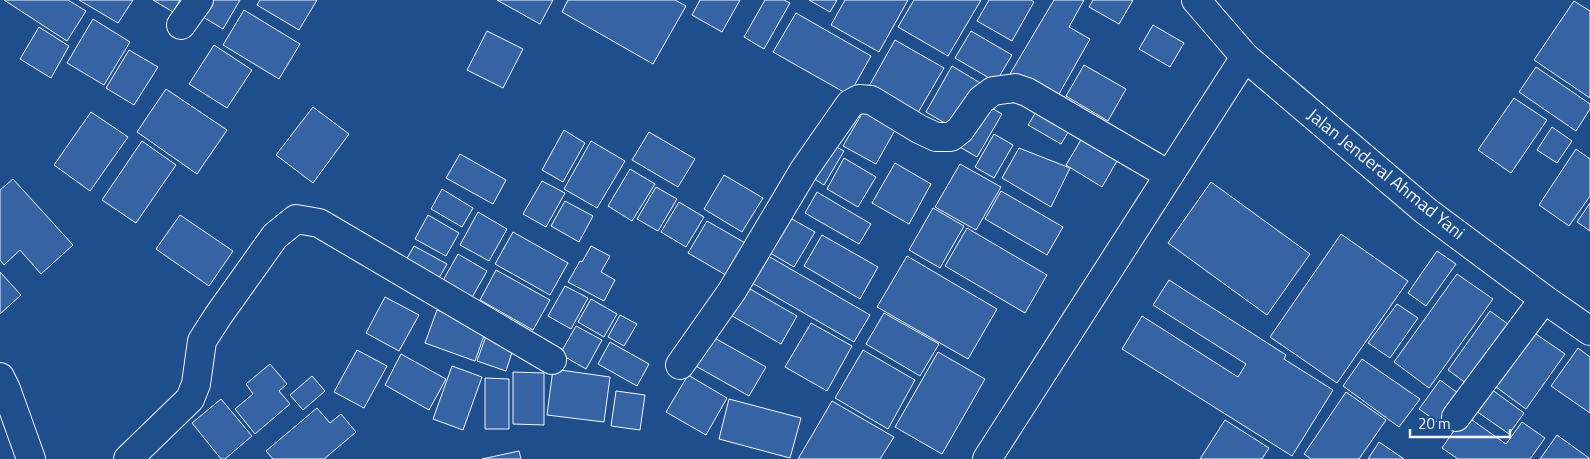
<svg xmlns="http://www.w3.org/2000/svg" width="1590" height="459" viewBox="0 0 1590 459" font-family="'Titillium Web',sans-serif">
	<rect width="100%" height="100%" fill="#1f4e8c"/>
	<g fill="#3563a3" stroke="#f2f6ff">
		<polygon points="4,0 68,0 86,11 67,41"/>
		<polygon points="79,0 133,0 118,23"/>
		<polygon points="153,0 180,0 173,12"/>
		<polygon points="206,0 240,0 223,29 198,14"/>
		<polygon points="260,0 317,0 299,30 257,5"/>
		<polygon points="497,0 553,0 540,24"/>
		<polygon points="568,0 675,0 686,6 653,64 562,12"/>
		<polygon points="700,0 740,0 722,32 692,15"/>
		<polygon points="765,0 784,0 790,3 764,49 744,37"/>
		<polygon points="809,0 837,0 830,12"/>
		<polygon points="845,0 908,0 879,52 831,25"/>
		<polygon points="914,0 981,0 948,56 898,27"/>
		<polygon points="989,0 1031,0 1034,2 1012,41 977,21"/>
		<polygon points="1054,0 1084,0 1069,27 1090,39 1055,101 1010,74"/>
		<polygon points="1093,0 1133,0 1119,24 1089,7"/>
		<polygon points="1574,1 1590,11 1590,98 1534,60"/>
		<polygon points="244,10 300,44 279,79 223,45"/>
		<polygon points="796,13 871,56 849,95 773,52"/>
		<polygon points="93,19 130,42 104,85 67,63"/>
		<polygon points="1153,25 1184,43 1170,67 1139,49"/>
		<polygon points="39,27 69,46 51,78 20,59"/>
		<polygon points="487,31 523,49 503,88 467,70"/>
		<polygon points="971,31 1012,55 996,82 955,58"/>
		<polygon points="895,40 944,68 916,116 868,88"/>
		<polygon points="214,45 252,70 227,108 189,84"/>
		<polygon points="129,50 158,67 134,105 106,88"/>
		<polygon points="1084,65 1126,89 1108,121 1066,96"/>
		<polygon points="952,66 982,84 955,129 926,112"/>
		<polygon points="1536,67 1590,104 1590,109 1576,131 1519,92"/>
		<polygon points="166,89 227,130 197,174 137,132"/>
		<polygon points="1514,98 1547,120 1511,173 1478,150"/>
		<polygon points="983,103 1002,114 977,157 958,146"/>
		<polygon points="867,105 899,123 876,164 843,146"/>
		<polygon points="313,107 349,134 313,183 276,155"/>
		<polygon points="1039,107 1072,126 1061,144 1028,125"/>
		<polygon points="91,112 128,137 90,191 54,165"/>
		<polygon points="1552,127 1572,141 1557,163 1537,150"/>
		<polygon points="564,130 585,143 563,182 542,170"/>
		<polygon points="649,132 695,159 678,187 632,160"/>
		<polygon points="1085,133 1121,154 1102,187 1066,165"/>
		<polygon points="994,134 1013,145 994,178 975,167"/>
		<polygon points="142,141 176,165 136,223 102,200"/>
		<polygon points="591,141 625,161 597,208 564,189"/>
		<polygon points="827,142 844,151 824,185 808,175"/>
		<polygon points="1019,148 1070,168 1051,207 1002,178"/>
		<polygon points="1576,149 1590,159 1590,196 1569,226 1539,205"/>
		<polygon points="460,154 506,180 493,204 446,178"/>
		<polygon points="844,158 876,177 858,207 827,189"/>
		<polygon points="895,163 931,184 909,224 872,203"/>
		<polygon points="960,164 1001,187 976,230 935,207"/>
		<polygon points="630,169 655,184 632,221 608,206"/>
		<polygon points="724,175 763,198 742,232 704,209"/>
		<polygon points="13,179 73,245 41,274 20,250 4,265 0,260 0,190"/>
		<polygon points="542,181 565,193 546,227 523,214"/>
		<polygon points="1211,182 1310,254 1267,315 1168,243"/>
		<polygon points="656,187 677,199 658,231 637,219"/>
		<polygon points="442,189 473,208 462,227 431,209"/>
		<polygon points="1001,191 1063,227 1047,255 985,219"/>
		<polygon points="817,192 871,224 859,244 805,213"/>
		<polygon points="565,201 593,216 579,242 551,226"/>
		<polygon points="679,202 704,217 686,247 661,232"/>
		<polygon points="1590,203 1590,231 1577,222"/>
		<polygon points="933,208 964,226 940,268 909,250"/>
		<polygon points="478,212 507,229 489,261 460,245"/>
		<polygon points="180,215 233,251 209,286 156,249"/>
		<polygon points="428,215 459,233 446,256 415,239"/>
		<polygon points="785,215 815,232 794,267 765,250"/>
		<polygon points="707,221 754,248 736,281 688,253"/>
		<polygon points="967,228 1047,275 1025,313 945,266"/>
		<polygon points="513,232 568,263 550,295 495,264"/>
		<polygon points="1341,234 1408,281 1337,383 1270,337"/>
		<polygon points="822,235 878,267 860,299 804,266"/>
		<polygon points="414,246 447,264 435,285 402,267"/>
		<polygon points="591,246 610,256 601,272 615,280 604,301 568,282 580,261 582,262"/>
		<polygon points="1437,251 1456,264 1426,306 1408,293"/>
		<polygon points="763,253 870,315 854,342 747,280"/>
		<polygon points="458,254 487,271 470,301 441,284"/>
		<polygon points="907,256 997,309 968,359 877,307"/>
		<polygon points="496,270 550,300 533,330 480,300"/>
		<polygon points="0,272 21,295 0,314"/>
		<polygon points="1457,274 1493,299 1429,388 1394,362"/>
		<polygon points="1169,280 1286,355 1284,359 1333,390 1292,456 1122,349 1142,316 1238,377 1246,364 1153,305"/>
		<polygon points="743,285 797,316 781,344 727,313"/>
		<polygon points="565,286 588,298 571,329 548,316"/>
		<polygon points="385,297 419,315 399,351 366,333"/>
		<polygon points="591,299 617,314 604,337 578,322"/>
		<polygon points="1397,304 1418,318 1390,358 1368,343"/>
		<polygon points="437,310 487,327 475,361 425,343"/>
		<polygon points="1490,311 1516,330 1474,389 1448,370"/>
		<polygon points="884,313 939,344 920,376 866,344"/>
		<polygon points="620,315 637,324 624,346 608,337"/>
		<polygon points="811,323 852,346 827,391 785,367"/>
		<polygon points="576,326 602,340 586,369 560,354"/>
		<polygon points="1530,330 1565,354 1526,409 1492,384"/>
		<polygon points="486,336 514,346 506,371 477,361"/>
		<polygon points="711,336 766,367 749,396 694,365"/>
		<polygon points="610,342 649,364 637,386 598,364"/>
		<polygon points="1578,348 1590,357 1590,413 1551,386"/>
		<polygon points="357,350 387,366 364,408 334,392"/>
		<polygon points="863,350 915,380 888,429 835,398"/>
		<polygon points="938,352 985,379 942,454 895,427"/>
		<polygon points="401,354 446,379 429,410 385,385"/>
		<polygon points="1362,359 1420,399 1399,427 1343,386"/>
		<polygon points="270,364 287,384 279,391 290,404 255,434 235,409 253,394 246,384"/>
		<polygon points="452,366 482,377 463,430 433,419"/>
		<polygon points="553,369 610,377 604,422 547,415"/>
		<polygon points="513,372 544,373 544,425 513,424"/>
		<polygon points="688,375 727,398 706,435 666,412"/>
		<polygon points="312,376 325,391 303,410 290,395"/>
		<polygon points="485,378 509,379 509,429 485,429"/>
		<polygon points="1440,380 1466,399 1446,428 1419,409"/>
		<polygon points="1484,384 1524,413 1509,434 1469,406"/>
		<polygon points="616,391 645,395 640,430 611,426"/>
		<polygon points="1346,392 1386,420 1359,459 1311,459 1304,454"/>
		<polygon points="221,399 252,436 225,459 221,459 192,423"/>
		<polygon points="729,399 801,418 790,458 719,439"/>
		<polygon points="832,401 894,437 880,459 798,459"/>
		<polygon points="317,408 330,423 341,414 356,432 324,459 273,459 266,451"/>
		<polygon points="1465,415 1506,444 1522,422 1545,438 1530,459 1458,459 1442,448"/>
		<polygon points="1225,420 1269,448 1262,459 1200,459"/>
		<polygon points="1557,435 1589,458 1589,459 1540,459"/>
		<polygon points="1379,442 1404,459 1368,459"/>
		<polygon points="519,451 521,459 482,459"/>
	</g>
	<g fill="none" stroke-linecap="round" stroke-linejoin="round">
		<defs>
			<g id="street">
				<polyline points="181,25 199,0"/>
				<polyline points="680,365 732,291 804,170 850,104 859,99 871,100 919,129 936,137 951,137 960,130 981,100 993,91 1015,88 1027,92 1169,175"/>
				<polyline points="0,377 6,389 31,459"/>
				<polyline points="1456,417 1544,299"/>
				<polyline points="128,459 190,399 196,384 202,341 218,316 275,236 296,219 319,223 552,360"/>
			</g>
			<polyline id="secondary" points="987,459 1245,57"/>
			<polyline id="highway" points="1196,0 1245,57 1426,211 1544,299 1590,331"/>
		</defs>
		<use href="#street" stroke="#f2f6ff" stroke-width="30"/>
		<use href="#secondary" stroke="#f2f6ff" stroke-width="30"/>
		<use href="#highway" stroke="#f2f6ff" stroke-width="30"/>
		<use href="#street" stroke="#1f4e8c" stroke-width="28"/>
		<use href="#secondary" stroke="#1f4e8c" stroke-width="28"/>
		<use href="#highway" stroke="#1f4e8c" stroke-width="28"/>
	</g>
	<g text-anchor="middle" stroke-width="4" stroke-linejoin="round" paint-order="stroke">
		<g font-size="18" fill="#f2f6ff" stroke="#1f4e8c">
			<text transform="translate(1386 174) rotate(39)" y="6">Jalan Jenderal Ahmad Yani</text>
		</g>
	</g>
	<path d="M1410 429v8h100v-8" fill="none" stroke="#f2f6ff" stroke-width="2.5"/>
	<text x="1418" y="429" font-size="15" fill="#f2f6ff" stroke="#1f4e8c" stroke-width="4" paint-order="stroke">20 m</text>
</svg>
